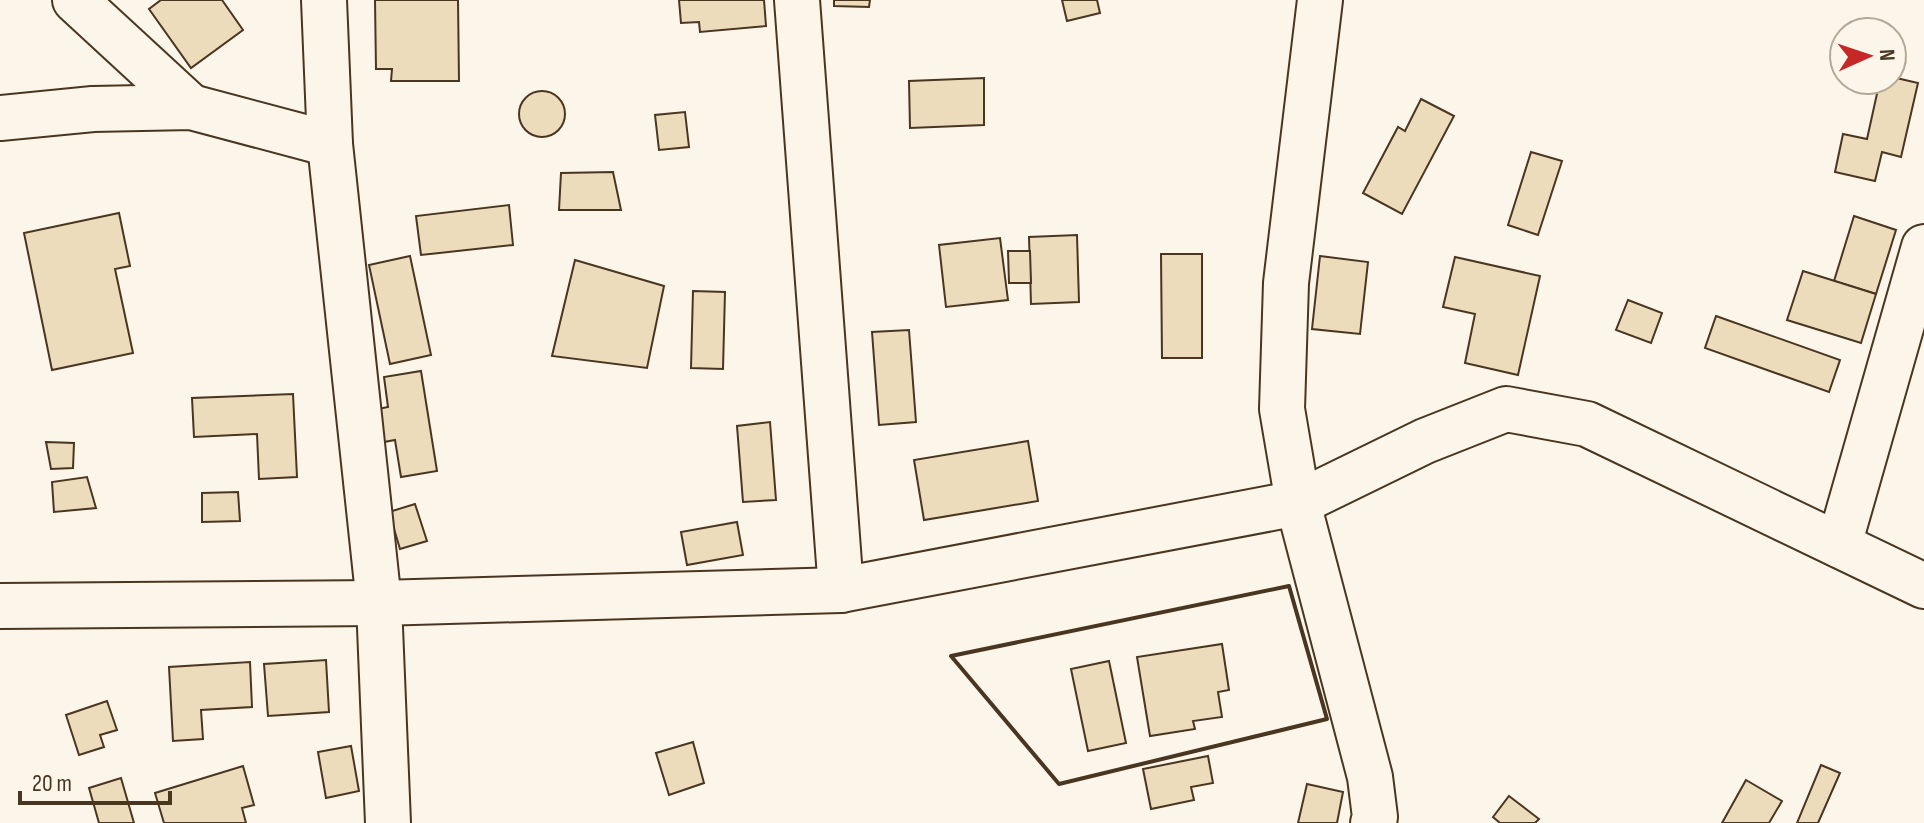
<svg xmlns="http://www.w3.org/2000/svg" width="1924" height="823" viewBox="0 0 1924 823" font-family="'Sofia Sans Condensed',sans-serif">
	<rect width="100%" height="100%" fill="#fbf6e9"/>
	<g fill="#ecdcbc" stroke="#4a3520" stroke-width="2">
		<polygon points="161,0 222,0 243,30 191,68 149,9"/>
		<polygon points="375,0 458,0 459,81 391,81 392,69 376,69"/>
		<polygon points="679,0 764,0 766,26 700,32 699,22 681,23"/>
		<polygon points="834,0 870,0 869,7 834,6"/>
		<polygon points="1062,0 1097,0 1100,13 1067,21"/>
		<polygon points="1892,77 1918,83 1901,157 1882,152 1875,181 1835,172 1843,134 1867,139 1880,80 1892,80"/>
		<polygon points="984,78 984,125 910,128 909,81"/>
		<circle cx="542" cy="114" r="23"/>
		<polygon points="1421,99 1454,116 1402,214 1363,193 1398,127 1405,131"/>
		<polygon points="685,112 689,147 659,150 655,115"/>
		<polygon points="1531,152 1562,161 1538,235 1508,225"/>
		<polygon points="613,172 621,210 559,210 561,173"/>
		<polygon points="509,205 513,245 421,255 416,216"/>
		<polygon points="119,213 130,266 115,269 133,353 52,370 24,233"/>
		<polygon points="1854,216 1896,230 1876,294 1834,281"/>
		<polygon points="1077,235 1079,302 1031,304 1029,237"/>
		<polygon points="1000,238 1008,300 946,307 939,245"/>
		<polygon points="1008,251 1030,251 1031,283 1009,283"/>
		<polygon points="1161,254 1202,254 1202,358 1162,358"/>
		<polygon points="410,256 431,355 390,364 369,265"/>
		<polygon points="1320,256 1368,262 1360,334 1312,329"/>
		<polygon points="1455,257 1540,276 1518,375 1465,363 1475,314 1443,307"/>
		<polygon points="575,260 664,286 647,368 552,356"/>
		<polygon points="1803,271 1876,294 1861,343 1787,320"/>
		<polygon points="693,291 725,292 723,369 691,368"/>
		<polygon points="1628,300 1662,313 1651,343 1616,330"/>
		<polygon points="1716,316 1840,360 1829,392 1705,348"/>
		<polygon points="909,330 916,422 879,425 872,332"/>
		<polygon points="421,371 437,471 401,477 395,440 384,442 378,409 388,407 384,377"/>
		<polygon points="293,394 297,477 259,479 257,434 194,437 192,398"/>
		<polygon points="770,422 776,500 743,502 737,426"/>
		<polygon points="1028,441 1038,501 924,520 914,460"/>
		<polygon points="46,442 74,443 73,468 51,469"/>
		<polygon points="87,477 96,508 54,512 52,482"/>
		<polygon points="238,492 240,521 202,522 202,493"/>
		<polygon points="415,504 427,541 400,549 389,512"/>
		<polygon points="737,522 743,555 687,565 681,532"/>
		<polygon points="1222,644 1229,690 1218,692 1222,717 1193,721 1195,729 1150,736 1137,657"/>
		<polygon points="326,660 329,712 268,716 264,664"/>
		<polygon points="1109,661 1126,743 1088,751 1071,669"/>
		<polygon points="250,662 252,707 201,710 203,739 173,741 169,667"/>
		<polygon points="107,701 117,730 100,735 104,747 79,755 66,715"/>
		<polygon points="693,742 704,783 669,795 656,753"/>
		<polygon points="351,746 359,791 326,798 318,752"/>
		<polygon points="1208,756 1213,783 1191,787 1194,800 1151,809 1143,769"/>
		<polygon points="1821,765 1840,773 1818,823 1797,823"/>
		<polygon points="243,766 254,805 242,808 246,823 164,823 155,793"/>
		<polygon points="121,778 134,823 99,823 89,788"/>
		<polygon points="1746,780 1782,801 1769,823 1722,823"/>
		<polygon points="1307,784 1343,792 1337,823 1298,823"/>
		<polygon points="1509,796 1539,819 1535,823 1500,823 1493,817"/>
	</g>
	<g fill="none" stroke-linecap="round" stroke-linejoin="round">
		<defs>
			<g id="minor">
				<polyline points="75,0 191,107"/>
				<polyline points="324,0 330,144 379,603 388,823"/>
				<polyline points="797,0 841,590"/>
				<polyline points="1320,0 1286,283 1282,409 1298,503 1370,777 1375,817 1373,823"/>
				<polyline points="0,118 93,109 191,107 330,144"/>
				<polyline points="1839,545 1924,247"/>
				<polyline points="0,606 379,603 841,590 1298,503 1425,441 1506,409 1587,424 1924,586"/>
			</g>
		</defs>
		<use href="#minor" stroke="#4a3520" stroke-width="48"/>
		<use href="#minor" stroke="#fbf6e9" stroke-width="44"/>
		<polygon stroke="#4a3520" stroke-width="4" points="1289,586 1327,719 1059,784 951,656"/>
	</g>
	<g transform="translate(1868 56) rotate(87)"><circle r="38" fill="#fbf6e9" stroke="#b4a999" stroke-width="2"/>
	<path d="M0-6L14 30L0 20L-14 30Z" fill="#c62828"/>
	<text y="-12" font-size="22" font-weight="bold" text-anchor="middle" fill="#4a3520">N</text>
	</g>
	<path d="M20 791v12h150v-12" fill="none" stroke="#4a3520" stroke-width="4"/>
	<text x="32" y="791" font-size="24" fill="#4a3520" stroke="#fbf6e9" stroke-width="6" paint-order="stroke">20 m</text>
</svg>
